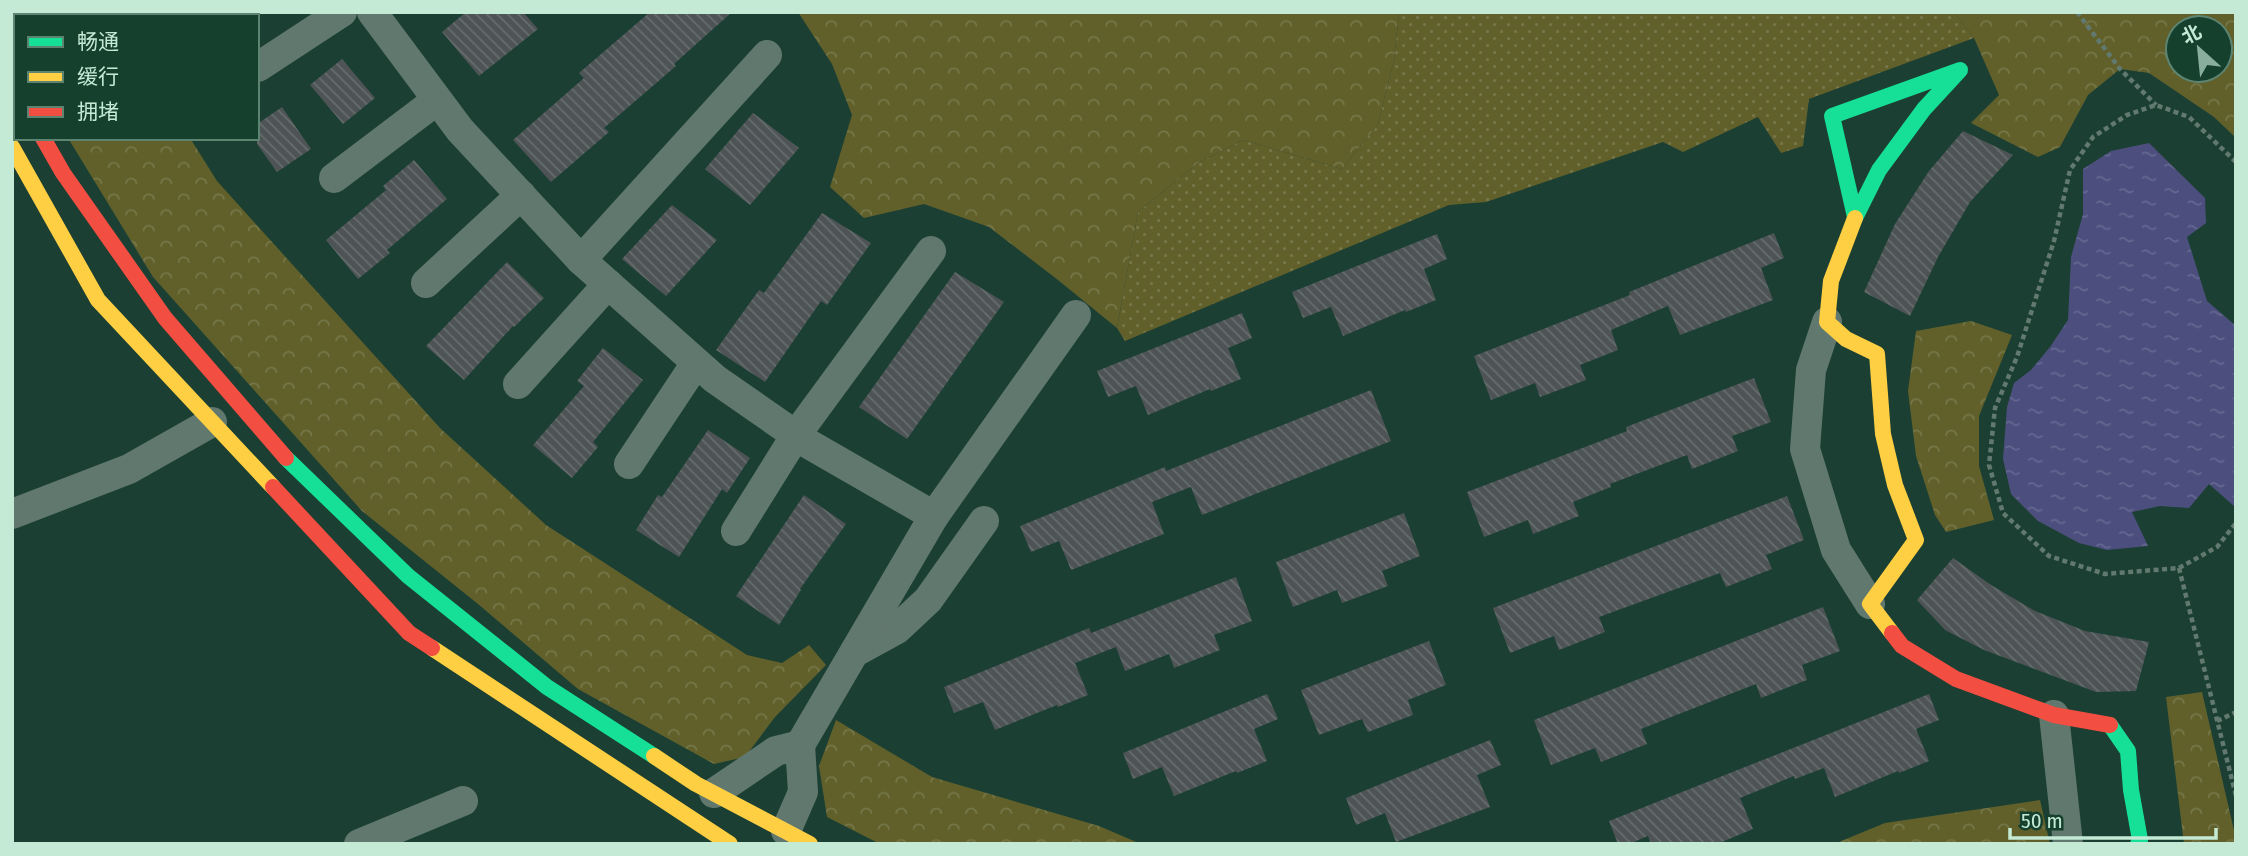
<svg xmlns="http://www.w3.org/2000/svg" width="2248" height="856" viewBox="0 0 2248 856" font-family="'Fira Sans Condensed','Noto Sans SC',sans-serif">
	<defs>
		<pattern id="grass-dots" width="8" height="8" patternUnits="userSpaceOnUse" patternTransform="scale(1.75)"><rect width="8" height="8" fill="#61602b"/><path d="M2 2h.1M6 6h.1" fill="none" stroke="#767749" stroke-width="1.8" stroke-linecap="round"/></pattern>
		<pattern id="forest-crowns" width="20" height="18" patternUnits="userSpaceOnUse" patternTransform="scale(1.75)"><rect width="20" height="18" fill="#61602b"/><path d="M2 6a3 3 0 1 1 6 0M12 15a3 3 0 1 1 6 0" fill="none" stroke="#767749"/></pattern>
		<pattern id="water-ripples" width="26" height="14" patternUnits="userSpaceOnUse" patternTransform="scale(1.75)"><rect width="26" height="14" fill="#4c4f7e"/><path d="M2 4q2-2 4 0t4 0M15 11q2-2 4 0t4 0" fill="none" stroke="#646890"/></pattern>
		<pattern id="building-back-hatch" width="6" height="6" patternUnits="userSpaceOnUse" patternTransform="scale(1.75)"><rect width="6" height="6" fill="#4e5455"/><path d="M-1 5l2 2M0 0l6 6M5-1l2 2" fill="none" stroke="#666d6d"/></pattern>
	</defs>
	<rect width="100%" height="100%" fill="#1b3f32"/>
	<polygon fill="url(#grass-dots)" points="1399,12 1954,12 1974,38 1809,99 1803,146 1781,153 1758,117 1683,152 1663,142 1486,202 1449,205 1125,341 1117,328 1138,212 1198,163 1243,140 1342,169 1378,124 1394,60"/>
	<g fill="url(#forest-crowns)" fill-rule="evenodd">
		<polygon points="12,12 113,12 115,16 16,16 16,47 12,40"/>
		<polygon points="798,12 1399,12 1394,60 1378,124 1342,169 1243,140 1198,163 1138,212 1117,328 1058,280 989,227 924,204 864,218 830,187 852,115 832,64"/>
		<path d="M1954,12H2236V138L2214,117L2149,73L2120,69L2088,95L2060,147L2038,157L1971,123L1999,95L1974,38ZM2220,28V70H2178V28Z"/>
		<polygon points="68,138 190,138 217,181 440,428 546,525 747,655 782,663 809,645 826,665 775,717 745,757 714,764 578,689 478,604 362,511 153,277"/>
		<polygon points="1971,321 2012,335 1979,416 1979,466 1994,520 1946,532 1935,515 1916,456 1908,391 1916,331"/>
		<polygon points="2202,692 2236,839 2236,844 2184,844 2166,697"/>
		<polygon points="836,720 932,777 1099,826 1141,844 880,844 827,817 819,766"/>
		<polygon points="2040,800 2050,844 1834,844 1885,823"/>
	</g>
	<polygon fill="url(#water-ripples)" points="2149,143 2205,198 2206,223 2187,237 2207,301 2236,326 2236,504 2234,506 2209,484 2189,508 2160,506 2132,512 2148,546 2107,550 2079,543 2038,521 2011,494 2003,459 2007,407 2014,383 2031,370 2050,347 2068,320 2071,257 2083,214 2083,169 2111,151"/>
	<g fill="url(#building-back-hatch)">
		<polygon points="466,12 523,12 538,29 479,76 442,32"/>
		<polygon points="650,12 732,12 674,64 676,66 604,128 609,132 551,182 513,140 584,78 579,73"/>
		<polygon points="342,59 375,98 343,124 310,85"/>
		<polygon points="282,107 311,149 277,172 257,144 257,124"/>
		<polygon points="753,113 799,148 750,205 705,169"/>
		<polygon points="1963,131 2013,155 1970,202 1938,257 1910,316 1864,292 1895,224 1929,171"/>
		<polygon points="414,160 447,199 387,250 390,253 358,279 326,240 386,190 383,186"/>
		<polygon points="672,205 717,240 666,296 622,259"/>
		<polygon points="822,213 871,243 827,305 821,301 765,382 716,350 759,290 764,293"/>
		<polygon points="1774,233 1784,258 1761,268 1773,300 1680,335 1668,306 1611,330 1618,350 1580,365 1586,380 1540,397 1535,383 1491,400 1474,356 1630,295 1629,292"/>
		<polygon points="1437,234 1447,259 1424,269 1436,300 1406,312 1405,310 1343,336 1331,307 1303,318 1292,292"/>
		<polygon points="507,262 544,298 514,327 513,326 464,380 426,346"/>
		<polygon points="955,272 1004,302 907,439 859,407"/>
		<polygon points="1242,313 1252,338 1228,348 1241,379 1211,391 1210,389 1148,415 1136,386 1108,397 1097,371"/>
		<polygon points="603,348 643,380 593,442 598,447 572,478 533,445 584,386 577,381"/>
		<polygon points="1754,378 1771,422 1732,436 1738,451 1692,469 1687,455 1610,484 1611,487 1573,502 1579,516 1533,534 1528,520 1484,537 1467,492 1627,431 1626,427"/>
		<polygon points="1371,390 1391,441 1202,515 1191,487 1152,502 1164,534 1071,570 1059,541 1031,552 1020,526 1165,467 1166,471"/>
		<polygon points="708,430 750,458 727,493 722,489 679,557 636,530 658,495 662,497"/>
		<polygon points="804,495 846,524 800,589 801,590 779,625 736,596"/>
		<polygon points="1787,496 1804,540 1766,555 1772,569 1726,587 1720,573 1599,617 1605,632 1559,650 1554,636 1510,653 1493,608"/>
		<polygon points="1404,513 1420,556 1382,571 1388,586 1342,603 1337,590 1293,607 1276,562"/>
		<polygon points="1953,558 1991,585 2035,611 2085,631 2149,642 2136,691 2096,692 1984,650 1945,630 1917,600"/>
		<polygon points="1236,577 1252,621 1214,635 1220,650 1174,668 1169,654 1125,671 1116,647 1075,663 1088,695 1058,707 1057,705 995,730 983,702 954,713 944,687 1089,628 1091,633"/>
		<polygon points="1823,607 1840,651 1802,665 1807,680 1761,698 1756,684 1679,714 1641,729 1647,744 1601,762 1595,748 1551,765 1534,720"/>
		<polygon points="1429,641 1446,685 1408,700 1413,715 1368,732 1362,719 1319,735 1301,690"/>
		<polygon points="1267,694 1278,719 1254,729 1267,761 1237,773 1236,771 1174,796 1162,767 1133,779 1123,753"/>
		<polygon points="1929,694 1939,720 1916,729 1929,761 1899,773 1898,771 1835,797 1824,768 1795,779 1794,776 1740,798 1753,829 1717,844 1651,844 1648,836 1629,844 1618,844 1609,821"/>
		<polygon points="1490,740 1501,765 1477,775 1490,807 1396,842 1385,813 1356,825 1346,798"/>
	</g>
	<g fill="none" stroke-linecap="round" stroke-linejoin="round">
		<g stroke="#62796f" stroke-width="4.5" stroke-dasharray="5 3.5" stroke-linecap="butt">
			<polyline points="2077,12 2120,69 2156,105"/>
			<polyline points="2236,162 2189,117 2156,105 2127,115 2093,137 2070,170 2054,241 2017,357 1995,408 1989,465 2003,513 2049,556 2105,574 2179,568 2217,547 2236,523"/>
			<polyline points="2179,568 2236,796"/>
			<polyline points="2217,721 2236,712"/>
		</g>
		<g stroke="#61786e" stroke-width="30">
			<polyline points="372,12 460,130 581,260 715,379 807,443 934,516"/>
			<polyline points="258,67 342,12"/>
			<polyline points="334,178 437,100"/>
			<polyline points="581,260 767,55"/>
			<polyline points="426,283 521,195"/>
			<polyline points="1827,322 1811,370 1805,449 1836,550 1870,604"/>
			<polyline points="518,384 608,284"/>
			<polyline points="629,464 696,363"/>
			<polyline points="12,514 129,469 212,422"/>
			<polyline points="736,531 796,435 931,251"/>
			<polyline points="855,652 897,629 928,600 984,521"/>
			<polyline points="2054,715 2068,844"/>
			<polyline points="800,745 934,516 1076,315"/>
			<polyline points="714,793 776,751 800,745 803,792 786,831"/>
			<polyline points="359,844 463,801"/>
		</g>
		<g stroke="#16e098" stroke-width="16">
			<polyline points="12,84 16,90"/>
			<polyline points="1855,218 1879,170 1924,109 1960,70 1832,116 1855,217"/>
			<polyline points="286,458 408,576 547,687 654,756"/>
			<polyline points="2110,725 2128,751 2131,790 2140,840 2138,844"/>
		</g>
		<g stroke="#ffcf43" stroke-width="16">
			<polyline points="12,147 98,300 273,487"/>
			<polyline points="1855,218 1831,281 1827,322 1846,339 1877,354 1883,434 1895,485 1916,540 1870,604 1892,633"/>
			<polyline points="432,648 730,844"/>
			<polyline points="654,756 696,784 810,844"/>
		</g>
		<g stroke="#f24e42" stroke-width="16">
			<polyline points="43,138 63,173 165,318 286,458"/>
			<polyline points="273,487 409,633 432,648"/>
			<polyline points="1892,633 1902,646 1956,679 2054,715 2110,725"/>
		</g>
	</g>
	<rect width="2248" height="856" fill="none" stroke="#c4ead6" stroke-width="28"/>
	<rect x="14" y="14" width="245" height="126" fill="#16402e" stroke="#5c8471" stroke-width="2"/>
	<rect x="28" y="37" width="35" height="10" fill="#16e098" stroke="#5c8471" stroke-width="2"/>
	<text x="77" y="49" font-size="21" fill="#c4ead6">畅通</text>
	<rect x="28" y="72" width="35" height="10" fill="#ffcf43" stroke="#5c8471" stroke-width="2"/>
	<text x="77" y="84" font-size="21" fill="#c4ead6">缓行</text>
	<rect x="28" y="107" width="35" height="10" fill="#f24e42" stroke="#5c8471" stroke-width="2"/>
	<text x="77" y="119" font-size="21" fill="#c4ead6">拥堵</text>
	<g transform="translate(2199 49) rotate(333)"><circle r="33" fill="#16402e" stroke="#5c8471" stroke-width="2"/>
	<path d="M0-5L12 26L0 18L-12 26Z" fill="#89ae9d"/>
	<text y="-10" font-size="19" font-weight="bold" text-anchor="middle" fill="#c4ead6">北</text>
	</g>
	<path d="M2010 828v10h206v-10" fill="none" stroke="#c4ead6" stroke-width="3.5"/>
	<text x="2021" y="828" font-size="21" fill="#c4ead6" stroke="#16402e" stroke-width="5" paint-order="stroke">50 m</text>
</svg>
